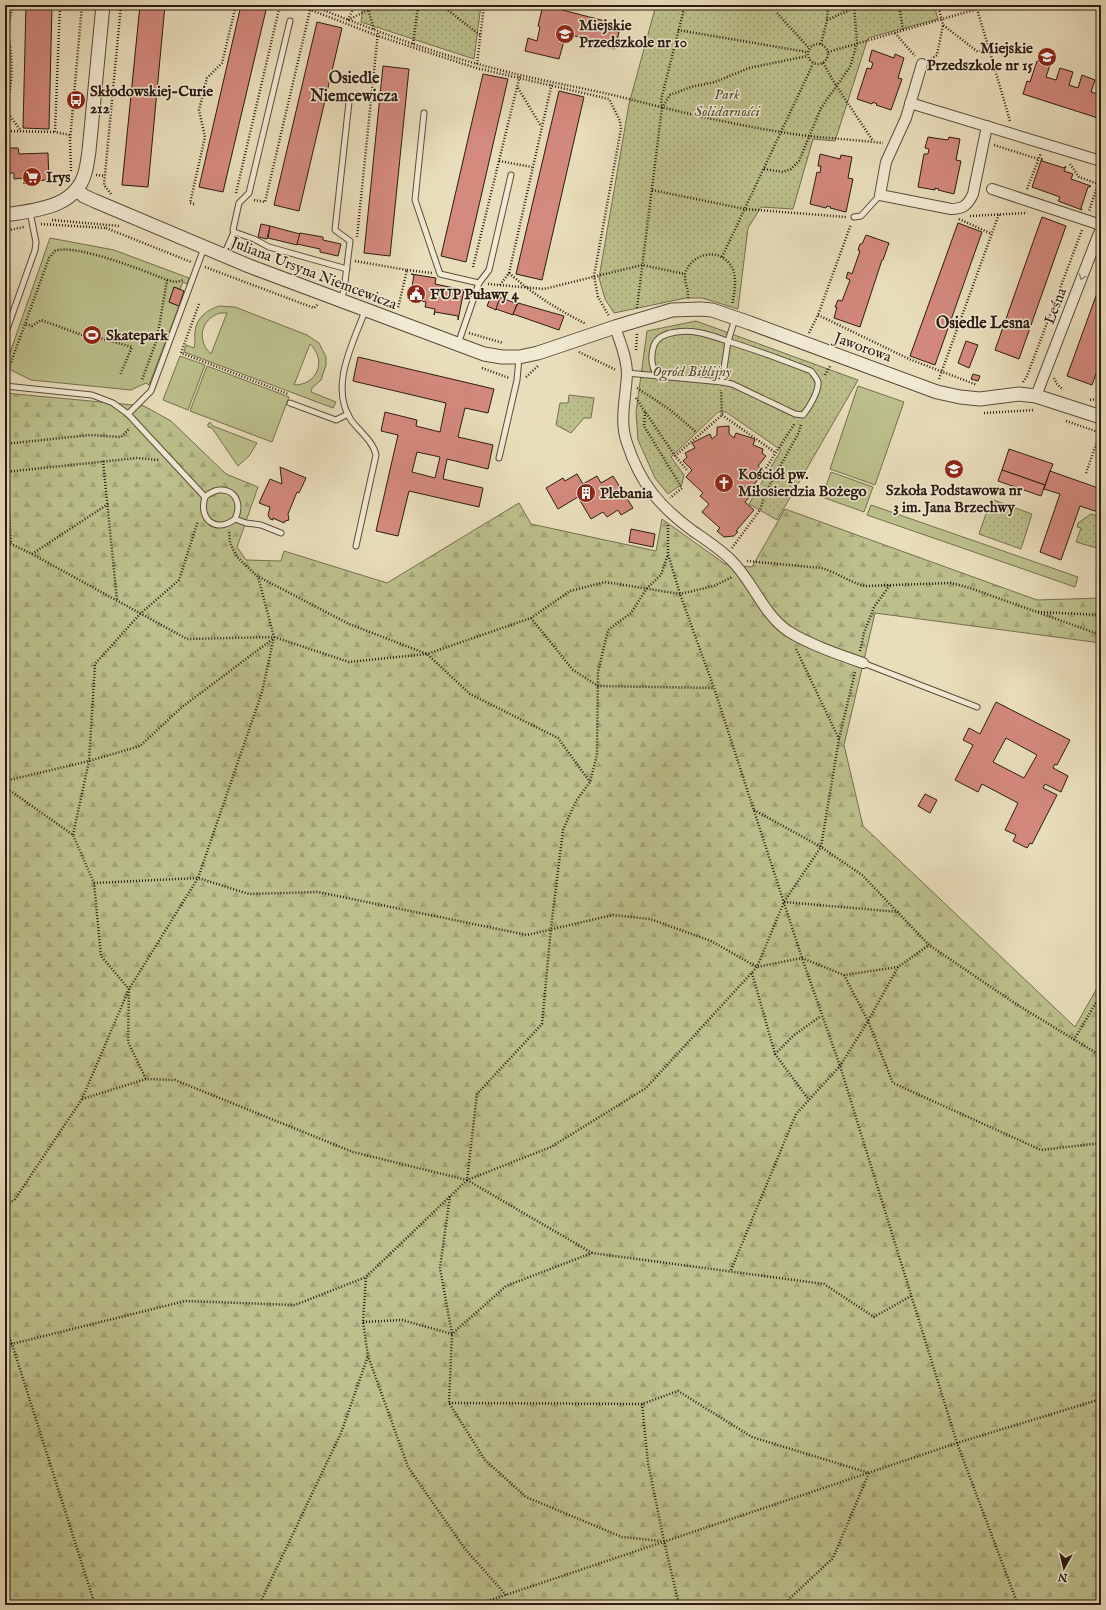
<svg xmlns="http://www.w3.org/2000/svg" width="1106" height="1610" viewBox="0 0 1106 1610" font-family="'IM FELL English',serif">
	<defs>
		<pattern id="forest-firs" width="22" height="20" patternUnits="userSpaceOnUse"><rect width="22" height="20" fill="#bcc08c"/><path d="M5 1l3.5 6h-7zM16 11l3.5 6h-7z" fill="#a2a478"/></pattern>
		<pattern id="park-dots" width="8" height="8" patternUnits="userSpaceOnUse"><rect width="8" height="8" fill="#bcc08c"/><path d="M2 2h.1M6 6h.1" fill="none" stroke="#a2a478" stroke-width="1.8" stroke-linecap="round"/></pattern>
	</defs>
	<rect width="100%" height="100%" fill="#e9debb"/>
	<filter id="stains"><feTurbulence type="fractalNoise" baseFrequency=".005" numOctaves="4"/><feColorMatrix values="0 0 0 0 .2 0 0 0 0 .09 0 0 0 0 .02 0 0 0 .5 -.17"/></filter>
	<radialGradient id="worn" r=".72"><stop offset=".6" stop-color="#630" stop-opacity="0"/><stop offset="1" stop-color="#630" stop-opacity=".3"/></radialGradient>
	<polygon fill="url(#forest-firs)" stroke="#746e50" points="5,393 144,406 171,421 226,474 258,487 237,547 246,560 281,561 284,551 387,583 519,503 531,524 656,551 662,519 725,564 752,567 785,509 1037,600 1101,598 1101,643 875,613 844,745 863,826 1075,1027 1101,981 1101,1605 5,1605"/>
	<g fill="url(#park-dots)" stroke="#746e50">
		<polygon points="363,5 481,5 474,59 361,22"/>
		<polygon points="656,5 934,5 938,19 868,38 835,141 813,139 793,209 761,207 748,228 738,309 702,298 686,298 614,313 605,299 599,278 629,104"/>
		<polygon points="696,321 858,380 777,520 749,504 781,450 726,412 718,412 671,457 684,475 682,484 668,494 655,478 638,440 636,412 647,331"/>
		<polygon points="569,395 594,398 591,418 584,418 571,433 556,425 560,403 568,403"/>
		<polygon points="991,499 1032,514 1021,549 979,534"/>
		<polygon points="1091,514 1101,517 1100,549 1076,542 1081,528 1077,527 1078,523"/>
	</g>
	<g fill="#bcc08c" stroke="#746e50" fill-rule="evenodd">
		<polygon points="50,238 114,250 189,278 187,284 183,282 180,289 174,287 169,302 179,306 149,385 146,383 131,390 31,380 5,367"/>
		<path d="M219,306L235,307L307,335L319,343L326,357V365L321,380L312,388L311,392L336,402L333,408L184,352L186,345L194,348C196,342 194,338 195,332C196,318 207,310 219,306ZM220,313H227L211,354C196,340 201,319 220,313ZM310,344C327,360 318,385 294,385Z"/>
		<polygon points="180,356 205,365 188,410 163,400"/>
		<polygon points="207,366 289,397 272,442 190,411"/>
		<polygon points="858,386 904,402 875,485 830,469"/>
		<polygon points="210,422 213,426 257,443 249,456 238,466 212,428 208,427 208,424"/>
		<polygon points="831,472 873,487 864,512 822,497"/>
		<polygon points="871,505 1078,577 1075,587 867,515"/>
	</g>
	<g fill="#d4897d" stroke="#2c1b13" fill-rule="evenodd">
		<polygon points="26,5 52,5 49,129 23,128"/>
		<polygon points="140,5 165,5 148,187 122,185"/>
		<polygon points="241,5 266,10 223,192 199,187"/>
		<polygon points="543,5 605,21 603,29 619,32 615,49 591,44 592,40 566,34 559,59 525,51 528,38 537,41 540,27 538,26"/>
		<polygon points="317,22 342,28 299,211 274,205"/>
		<polygon points="872,50 894,58 895,54 904,58 898,78 902,79 891,110 876,105 877,104 873,102 872,104 857,99 867,68 871,69 873,63 869,61"/>
		<polygon points="1037,61 1050,65 1046,77 1056,80 1060,68 1073,72 1069,85 1078,88 1082,75 1095,80 1091,92 1101,95 1101,119 1023,94 1027,81 1030,82"/>
		<polygon points="383,66 409,69 390,256 364,253"/>
		<polygon points="483,74 508,79 466,262 441,256"/>
		<polygon points="559,91 584,97 542,280 516,274"/>
		<polygon points="928,137 948,140 949,137 960,139 956,160 961,161 954,194 938,190 939,189 935,188 935,190 918,187 924,154 928,154 929,149 925,148"/>
		<polygon points="5,148 18,148 19,154 48,153 49,183 48,180 25,181 24,184 24,178 14,179 14,173 5,173"/>
		<polygon points="820,154 840,159 841,155 852,157 848,178 853,179 846,212 830,208 831,207 827,206 826,208 810,204 817,172 820,173 821,166 818,166"/>
		<polygon points="1042,158 1042,161 1064,168 1066,166 1064,171 1073,174 1071,179 1091,186 1090,187 1088,187 1081,208 1082,210 1058,201 1060,197 1032,187"/>
		<polygon points="1042,217 1066,226 1019,359 995,350"/>
		<polygon points="958,223 982,232 935,365 910,356"/>
		<polygon points="261,224 270,226 267,239 258,237"/>
		<polygon points="270,226 300,234 297,245 268,238"/>
		<polygon points="300,233 323,237 323,240 341,244 338,256 320,252 320,249 297,244"/>
		<polygon points="866,235 889,243 883,260 882,260 860,327 834,318 837,307 835,307 838,300 842,301 850,280 846,278 848,272 852,274 860,251 858,250 860,244 862,244"/>
		<polygon points="411,274 436,278 435,284 464,290 458,320 458,316 435,312 434,315 435,309 425,307 426,302 407,298 410,298 414,275"/>
		<polygon points="1101,282 1101,360 1092,385 1067,376"/>
		<polygon points="174,287 184,291 179,306 169,302"/>
		<polygon points="492,294 500,298 496,310 487,306"/>
		<polygon points="500,297 517,304 513,315 496,309"/>
		<polygon points="518,303 564,316 559,330 513,314"/>
		<polygon points="966,341 978,345 969,368 958,363"/>
		<path d="M358,357L494,389L488,413L465,408L458,437L493,445L488,469L447,459L443,479L483,488L479,507L409,491L398,536L376,531L398,435L381,431L385,412L417,420L416,426L440,432L446,403L353,381ZM417,452L440,457L435,478L412,472Z"/>
		<polygon points="973,374 980,376 978,381 971,379"/>
		<polygon points="729,426 729,434 734,438 736,433 755,439 753,445 763,449 762,453 766,456 758,466 765,472 749,490 753,493 745,502 754,510 736,531 738,532 734,536 724,537 717,531 720,528 702,512 709,504 700,496 703,493 686,477 692,470 683,461 687,457 685,453 695,448 692,443 710,434 712,439 717,435 717,427"/>
		<polygon points="1009,449 1053,464 1045,485 1002,470"/>
		<polygon points="280,467 306,478 299,493 297,492 288,514 289,520 285,521 284,523 273,518 273,520 270,519 268,515 270,507 259,503 270,479 282,484"/>
		<polygon points="1002,470 1045,485 1041,496 998,481"/>
		<polygon points="1050,471 1101,489 1101,513 1080,506 1061,560 1040,552 1060,494 1044,489"/>
		<polygon points="577,474 583,484 597,476 601,483 613,476 633,508 621,515 618,510 607,517 603,512 591,519 578,497 558,509 546,488 563,478 565,481"/>
		<polygon points="631,529 655,534 653,547 629,542"/>
		<path d="M996,702L1070,740L1057,765L1055,764L1053,768L1068,776L1061,792L1045,784L1043,788L1057,795L1032,844L1030,843L1027,848L1013,841L1016,835L1005,830L1018,803L982,784L978,792L955,780L973,745L963,740L969,728L980,734ZM1006,738L1037,755L1024,778L993,762Z"/>
		<polygon points="925,794 937,800 930,813 918,806"/>
	</g>
	<g fill="none" stroke-linecap="round" stroke-linejoin="round">
		<defs>
			<g id="service">
				<polyline points="424,113 415,200 440,274 479,283"/>
				<polyline points="854,217 861,216 880,195"/>
				<polyline points="234,232 254,239 269,247 347,269"/>
				<polyline points="224,255 234,232 233,230 239,203 249,193 290,21"/>
				<polyline points="341,300 344,290 350,241 335,230 349,102"/>
				<polyline points="5,335 35,250 36,242 30,212"/>
				<polyline points="458,344 479,283 489,270 511,175"/>
				<path d="M627,373L722,382L732,384L795,414L803,415C809,408 819,391 818,382C817,378 813,374 811,371C783,360 756,350 727,341C719,338 710,335 701,333C688,330 660,330 654,345C650,357 651,367 658,377"/>
				<polyline points="722,382 728,341 735,319"/>
				<path d="M5,386L92,395L113,403L128,414L205,497C198,519 216,534 235,519L246,523L261,525L281,533"/>
				<polyline points="290,403 336,420 348,414"/>
				<polyline points="128,414 151,391 204,248"/>
				<polyline points="499,458 517,380 519,358"/>
				<path d="M205,497C224,480 246,496 235,519"/>
				<path d="M356,546L376,455C373,441 359,431 351,420C329,387 353,343 365,311"/>
				<polyline points="863,663 977,707"/>
			</g>
			<g id="minor">
				<path d="M922,64L906,118L886,162L880,195L951,209C963,209 968,205 973,194L987,126"/>
				<polyline points="910,103 1101,161"/>
				<polyline points="992,189 1101,225"/>
				<path d="M615,327C620,342 627,358 627,374C626,397 619,421 627,443C640,483 659,506 693,531C706,540 720,549 731,560C753,581 762,613 788,631C808,644 840,655 863,663"/>
				<polyline points="1036,396 1101,228"/>
			</g>
			<g id="tertiary">
				<polyline points="77,190 84,196 95,201 249,266 484,354 502,357 519,357 538,353 615,327 672,310 701,309 712,310 750,323 937,392 960,397 980,399 1019,394 1036,396 1101,417"/>
				<path d="M5,215C36,210 75,208 85,173C87,166 88,158 89,151L103,5"/>
			</g>
		</defs>
		<use href="#service" stroke="#5b4c3d" stroke-width="7"/>
		<use href="#minor" stroke="#5b4c3d" stroke-width="12"/>
		<use href="#tertiary" stroke="#5b4c3d" stroke-width="15"/>
		<g stroke="#2c1b13" stroke-width="2.5" stroke-dasharray="1 2" stroke-linecap="butt">
			<polyline points="60,5 55,132 70,135"/>
			<polyline points="298,5 378,36 476,68 609,99 620,121 621,129 594,276 598,297 609,316"/>
			<path d="M310,5C365,26 420,49 478,64C522,77 568,85 613,95C668,109 724,123 781,132C814,138 849,139 883,143"/>
			<polyline points="367,5 374,30"/>
			<polyline points="411,5 418,7 432,5"/>
			<polyline points="441,5 480,35"/>
			<polyline points="899,5 903,30"/>
			<polyline points="938,5 943,25 978,52 989,49 1010,121"/>
			<polyline points="977,9 989,49"/>
			<polyline points="777,13 809,48"/>
			<polyline points="348,20 378,5"/>
			<polyline points="348,20 355,5"/>
			<polyline points="827,20 861,5"/>
			<polyline points="678,30 807,52"/>
			<polyline points="5,33 7,31 13,5"/>
			<polyline points="895,33 915,56"/>
			<circle cx="818" cy="54" r="10"/>
			<polyline points="413,44 418,7"/>
			<polyline points="821,44 827,20 828,5"/>
			<polyline points="5,46 11,47"/>
			<polyline points="828,52 991,5"/>
			<polyline points="931,59 937,55 943,25"/>
			<polyline points="823,63 837,87 873,141"/>
			<polyline points="477,64 484,5"/>
			<polyline points="518,88 541,126"/>
			<path d="M5,107C14,84 13,55 7,31"/>
			<polyline points="662,108 670,95 691,87 715,82 749,68 807,56"/>
			<polyline points="5,109 21,131"/>
			<polyline points="5,131 55,132"/>
			<polyline points="994,145 1038,159"/>
			<polyline points="499,161 532,167"/>
			<polyline points="1070,164 1079,177 1098,184 1089,211"/>
			<polyline points="764,169 783,172 791,169 799,161 821,108 850,67 857,43 854,5"/>
			<polyline points="71,171 70,140 82,5"/>
			<polyline points="96,175 105,176"/>
			<polyline points="1027,189 1041,153"/>
			<polyline points="652,190 745,209 846,217"/>
			<polyline points="236,193 280,5"/>
			<polyline points="111,194 104,185 121,5"/>
			<polyline points="254,200 265,202 311,6"/>
			<polyline points="194,204 190,203 205,137 199,110 207,78 222,63 236,5"/>
			<polyline points="970,216 1027,213"/>
			<polyline points="959,219 992,234"/>
			<polyline points="52,220 119,226"/>
			<polyline points="41,224 106,228"/>
			<polyline points="106,228 191,262"/>
			<polyline points="5,231 24,227"/>
			<polyline points="357,237 378,32"/>
			<polyline points="722,257 813,64"/>
			<polyline points="355,261 407,270 398,308"/>
			<polyline points="205,267 314,308 318,304"/>
			<polyline points="473,267 520,75"/>
			<polyline points="407,270 432,273"/>
			<path d="M509,273C534,295 557,309 586,324"/>
			<polyline points="167,280 175,282 184,280"/>
			<polyline points="488,284 544,289 642,265 685,274"/>
			<polyline points="500,285 509,273 552,83"/>
			<path d="M688,298C689,290 684,282 685,274C690,255 716,247 729,263C738,273 735,292 732,304"/>
			<polyline points="199,304 181,353 288,394"/>
			<polyline points="637,308 662,108 661,100 685,5"/>
			<polyline points="818,315 909,359 977,385"/>
			<polyline points="26,324 32,326 41,320 93,339 100,338 132,347 120,375"/>
			<polyline points="469,333 503,343"/>
			<polyline points="809,333 818,315 851,224"/>
			<polyline points="636,350 637,333"/>
			<polyline points="579,352 616,370"/>
			<path d="M9,368L49,258L55,251C75,243 145,271 167,280L157,339L142,380"/>
			<polyline points="482,368 509,378"/>
			<polyline points="825,375 830,366"/>
			<polyline points="526,377 538,366"/>
			<polyline points="1054,378 1057,384 1063,390"/>
			<polyline points="939,379 999,214"/>
			<polyline points="1023,382 1027,376 1082,230"/>
			<polyline points="637,388 669,409 696,432"/>
			<polyline points="636,398 675,456 687,470"/>
			<polyline points="1097,399 1101,393"/>
			<polyline points="1090,400 1097,399 1101,400"/>
			<polyline points="645,412 644,426 682,488 670,498"/>
			<polyline points="984,413 1035,410"/>
			<polyline points="722,415 776,453"/>
			<polyline points="1066,421 1101,433"/>
			<polyline points="5,444 90,435 121,437 130,428"/>
			<polyline points="675,456 722,415 721,390"/>
			<polyline points="103,461 117,600"/>
			<polyline points="766,468 795,423"/>
			<polyline points="5,472 137,458 159,460"/>
			<polyline points="6,472 11,544"/>
			<polyline points="1086,473 1100,433"/>
			<polyline points="668,525 668,554 680,594 714,688 802,958 840,1066 957,1443 1018,1605"/>
			<polyline points="5,541 32,554 187,639 274,637 349,662 427,654 531,618 570,591 605,582 680,594 714,586 732,577"/>
			<polyline points="732,548 760,510 766,492 799,432 801,424"/>
			<polyline points="32,554 108,504"/>
			<path d="M747,561L821,568C837,572 850,583 866,586L951,583L970,588L1101,635"/>
			<polyline points="259,577 349,624 427,654 470,694 558,738 590,782"/>
			<polyline points="1038,612 1101,615"/>
			<polyline points="531,618 573,670 598,686 714,688"/>
			<polyline points="796,649 839,739"/>
			<polyline points="860,651 864,633 874,607 890,585"/>
			<polyline points="5,781 89,761 140,746 182,707 274,638"/>
			<polyline points="5,787 73,835 94,883 101,956 129,989 128,1042 146,1079 175,1080 353,1152 467,1180 551,1147 646,1088 757,967 784,902 821,847 839,739 855,672"/>
			<polyline points="754,810 821,847 862,875 929,945 1016,1004 1101,1056"/>
			<polyline points="73,835 89,761 95,664 140,614 179,580 198,521"/>
			<polyline points="94,883 198,878 249,894 318,892 527,935 613,915 650,919 711,941 757,967 802,958 844,975 898,967 929,945"/>
			<polyline points="784,902 899,912"/>
			<polyline points="752,973 775,1054 809,1100"/>
			<polyline points="844,975 868,1021 893,1083 1041,1150 1101,1143"/>
			<polyline points="1074,1040 1101,994"/>
			<polyline points="775,1054 794,1035 821,1016"/>
			<polyline points="82,1099 146,1079"/>
			<polyline points="467,1180 592,1253"/>
			<polyline points="450,1196 440,1268 452,1334 449,1403 485,1460 526,1497 622,1537 661,1541"/>
			<polyline points="5,1207 15,1199 82,1099 129,989 198,878 262,692 274,637 258,577 237,557 230,543 229,530"/>
			<polyline points="731,1270 796,1114 840,1066 868,1021 898,967"/>
			<polyline points="363,1322 402,1320 452,1334 506,1286 592,1253 824,1284 874,1317 911,1296"/>
			<polyline points="5,1326 12,1344 95,1605"/>
			<polyline points="5,1344 12,1344 185,1301 295,1305 366,1277"/>
			<polyline points="449,1403 642,1404 678,1391 752,1437 869,1473 833,1558 787,1601 786,1605"/>
			<polyline points="642,1404 648,1463 664,1541 679,1605"/>
			<polyline points="506,1595 465,1549 408,1467 368,1356 363,1322 366,1277 467,1180 477,1094 542,1024 551,928 563,830 576,801 590,782 597,755 598,672 608,630 631,613 647,588 661,575 668,554"/>
			<polyline points="259,1605 341,1433 368,1356"/>
			<polyline points="476,1605 957,1443 1101,1399"/>
		</g>
		<use href="#service" stroke="#f1ead3" stroke-width="5"/>
		<use href="#minor" stroke="#f1ead3" stroke-width="10"/>
		<use href="#tertiary" stroke="#f1ead3" stroke-width="13"/>
	</g>
	<defs><path id="oneway-chevron" d="M-2-3.5L2.5 0L-2 3.5" fill="none" stroke-width="1.6" stroke-linecap="round" stroke-linejoin="round"/></defs>
	<use stroke="#988d7d" href="#oneway-chevron" transform="translate(1082 277) rotate(111)"/>
	<defs>
		<symbol id="school-disc" viewBox="-11 -11 22 22"><circle r="9.5" fill="#8f2418" stroke="#f1ead3"/><path d="M0-5L7-2L0 1L-7-2ZM-4 1L0 2.5L4 1V4Q0 6-4 4Z" fill="#fff"/></symbol>
		<symbol id="bus-disc" viewBox="-11 -11 22 22"><circle r="9.5" fill="#8f2418" stroke="#f1ead3"/><path d="M-5-6H5V4H4V6H2V4H-2V6H-4V4H-5ZM-3.5-4V0h7V-4ZM-3.5 1.2v1.5H-2V1.2ZM2 1.2v1.5H3.5V1.2Z" fill="#fff"/></symbol>
		<symbol id="supermarket-disc" viewBox="-11 -11 22 22"><circle r="9.5" fill="#8f2418" stroke="#f1ead3"/><path d="M-6-5.5h2.5l.6 2H6L4.5 2H-2.5L-4.4-4H-6ZM-1.5 3.2a1.3 1.3 0 1 0 .1 0ZM3 3.2a1.3 1.3 0 1 0 .1 0Z" fill="#fff"/></symbol>
		<symbol id="civic-disc" viewBox="-11 -11 22 22"><circle r="9.5" fill="#8f2418" stroke="#f1ead3"/><path d="M-.6-6.5H3V-4.5H.6V-3L4-1V1h2V6H-6V1h2V-1L-.6-3ZM-1.2 2.5V6h2.4V2.5Z" fill="#fff"/></symbol>
		<symbol id="stadium-disc" viewBox="-11 -11 22 22"><circle r="9.5" fill="#8f2418" stroke="#f1ead3"/><path d="M0-5a6.5 5 0 1 0 0 10a6.5 5 0 1 0 0-10ZM-3.5-1.8h7v3.6h-7Z" fill="#fff"/></symbol>
		<symbol id="church-disc" viewBox="-11 -11 22 22"><circle r="9.5" fill="#8f2418" stroke="#f1ead3"/><path d="M-1.2-6h2.4v3.5h3.3v2.4h-3.3V6h-2.4V-.1h-3.3v-2.4h3.3Z" fill="#fff"/></symbol>
		<symbol id="building-disc" viewBox="-11 -11 22 22"><circle r="9.5" fill="#8f2418" stroke="#f1ead3"/><path d="M-4-6H4V6H1V3H-1V6H-4ZM-2.5-4.3h1.7v1.8h-1.7ZM.8-4.3h1.7v1.8H.8ZM-2.5-1h1.7V.8h-1.7ZM.8-1h1.7V.8H.8Z" fill="#fff"/></symbol>
	</defs>
	<g fill-rule="evenodd">
		<use href="#school-disc" x="554" y="23" width="22" height="22"/>
		<use href="#school-disc" x="1036" y="46" width="22" height="22"/>
		<use href="#bus-disc" x="65" y="89" width="22" height="22"/>
		<use href="#supermarket-disc" x="21" y="166" width="22" height="22"/>
		<use href="#civic-disc" x="405" y="283" width="22" height="22"/>
		<use href="#stadium-disc" x="81" y="324" width="22" height="22"/>
		<use href="#school-disc" x="943" y="458" width="22" height="22"/>
		<use href="#church-disc" x="713" y="472" width="22" height="22"/>
		<use href="#building-disc" x="575" y="482" width="22" height="22"/>
	</g>
	<g text-anchor="middle" stroke-width="3" stroke-linejoin="round" paint-order="stroke">
		<g font-size="15" font-weight="bold" fill="#2c1b13" stroke="#f1ead3" text-anchor="start">
			<text x="579" y="30">Miejskie<tspan x="579" dy="17">Przedszkole nr 10</tspan></text>
			<text x="1033" y="53" text-anchor="end">Miejskie<tspan x="1033" dy="17">Przedszkole nr 15</tspan></text>
			<text x="90" y="96">Skłodowskiej-Curie<tspan x="90" dy="17">212</tspan></text>
			<text x="46" y="182">Irys</text>
			<text x="430" y="299">FUP Puławy 4</text>
			<text x="106" y="340">Skatepark</text>
			<text x="738" y="479">Kościół pw.<tspan x="738" dy="17">Miłosierdzia Bożego</tspan></text>
			<text x="954" y="495" text-anchor="middle">Szkoła Podstawowa nr<tspan x="954" dy="17">3 im. Jana Brzechwy</tspan></text>
			<text x="600" y="498">Plebania</text>
		</g>
		<g font-size="15" font-style="italic" fill="#574d37" stroke="#f1ead3">
			<text x="727" y="99">Park<tspan x="727" dy="17">Solidarności</tspan></text>
			<text x="692" y="376">Ogród Biblijny</text>
		</g>
		<g font-size="15" fill="#2c1b13" stroke="#f1ead3">
			<text transform="translate(314 273) rotate(21)" y="5">Juliana Ursyna Niemcewicza</text>
			<text transform="translate(1055 306) rotate(-69)" y="5">Leśna</text>
			<text transform="translate(863 347) rotate(20)" y="5">Jaworowa</text>
		</g>
		<g font-size="16" font-weight="bold" fill="#2c1b13" stroke="#f1ead3">
			<text x="354" y="83">Osiedle<tspan x="354" dy="18">Niemcewicza</tspan></text>
			<text x="983" y="328">Osiedle Lesna</text>
		</g>
	</g>
	<rect width="1106" height="1610" fill="none" stroke="#e9debb" stroke-width="20"/>
	<rect x="6" y="6" width="1094" height="1598" fill="none" stroke="#2c1b13" stroke-width="2"/>
	<rect x="10" y="10" width="1086" height="1590" fill="none" stroke="#2c1b13"/>
	<g transform="translate(1064 1568) rotate(188)" stroke="#f1ead3" stroke-width="3" paint-order="stroke">
	<path d="M0-3L7 15L0 10L-7 15Z" fill="#2c1b13"/>
	<text y="-6" font-size="11" font-weight="bold" text-anchor="middle" fill="#2c1b13">N</text>
	</g>
	<rect width="100%" height="100%" filter="url(#stains)"/>
	<rect width="100%" height="100%" fill="url(#worn)"/>
</svg>
